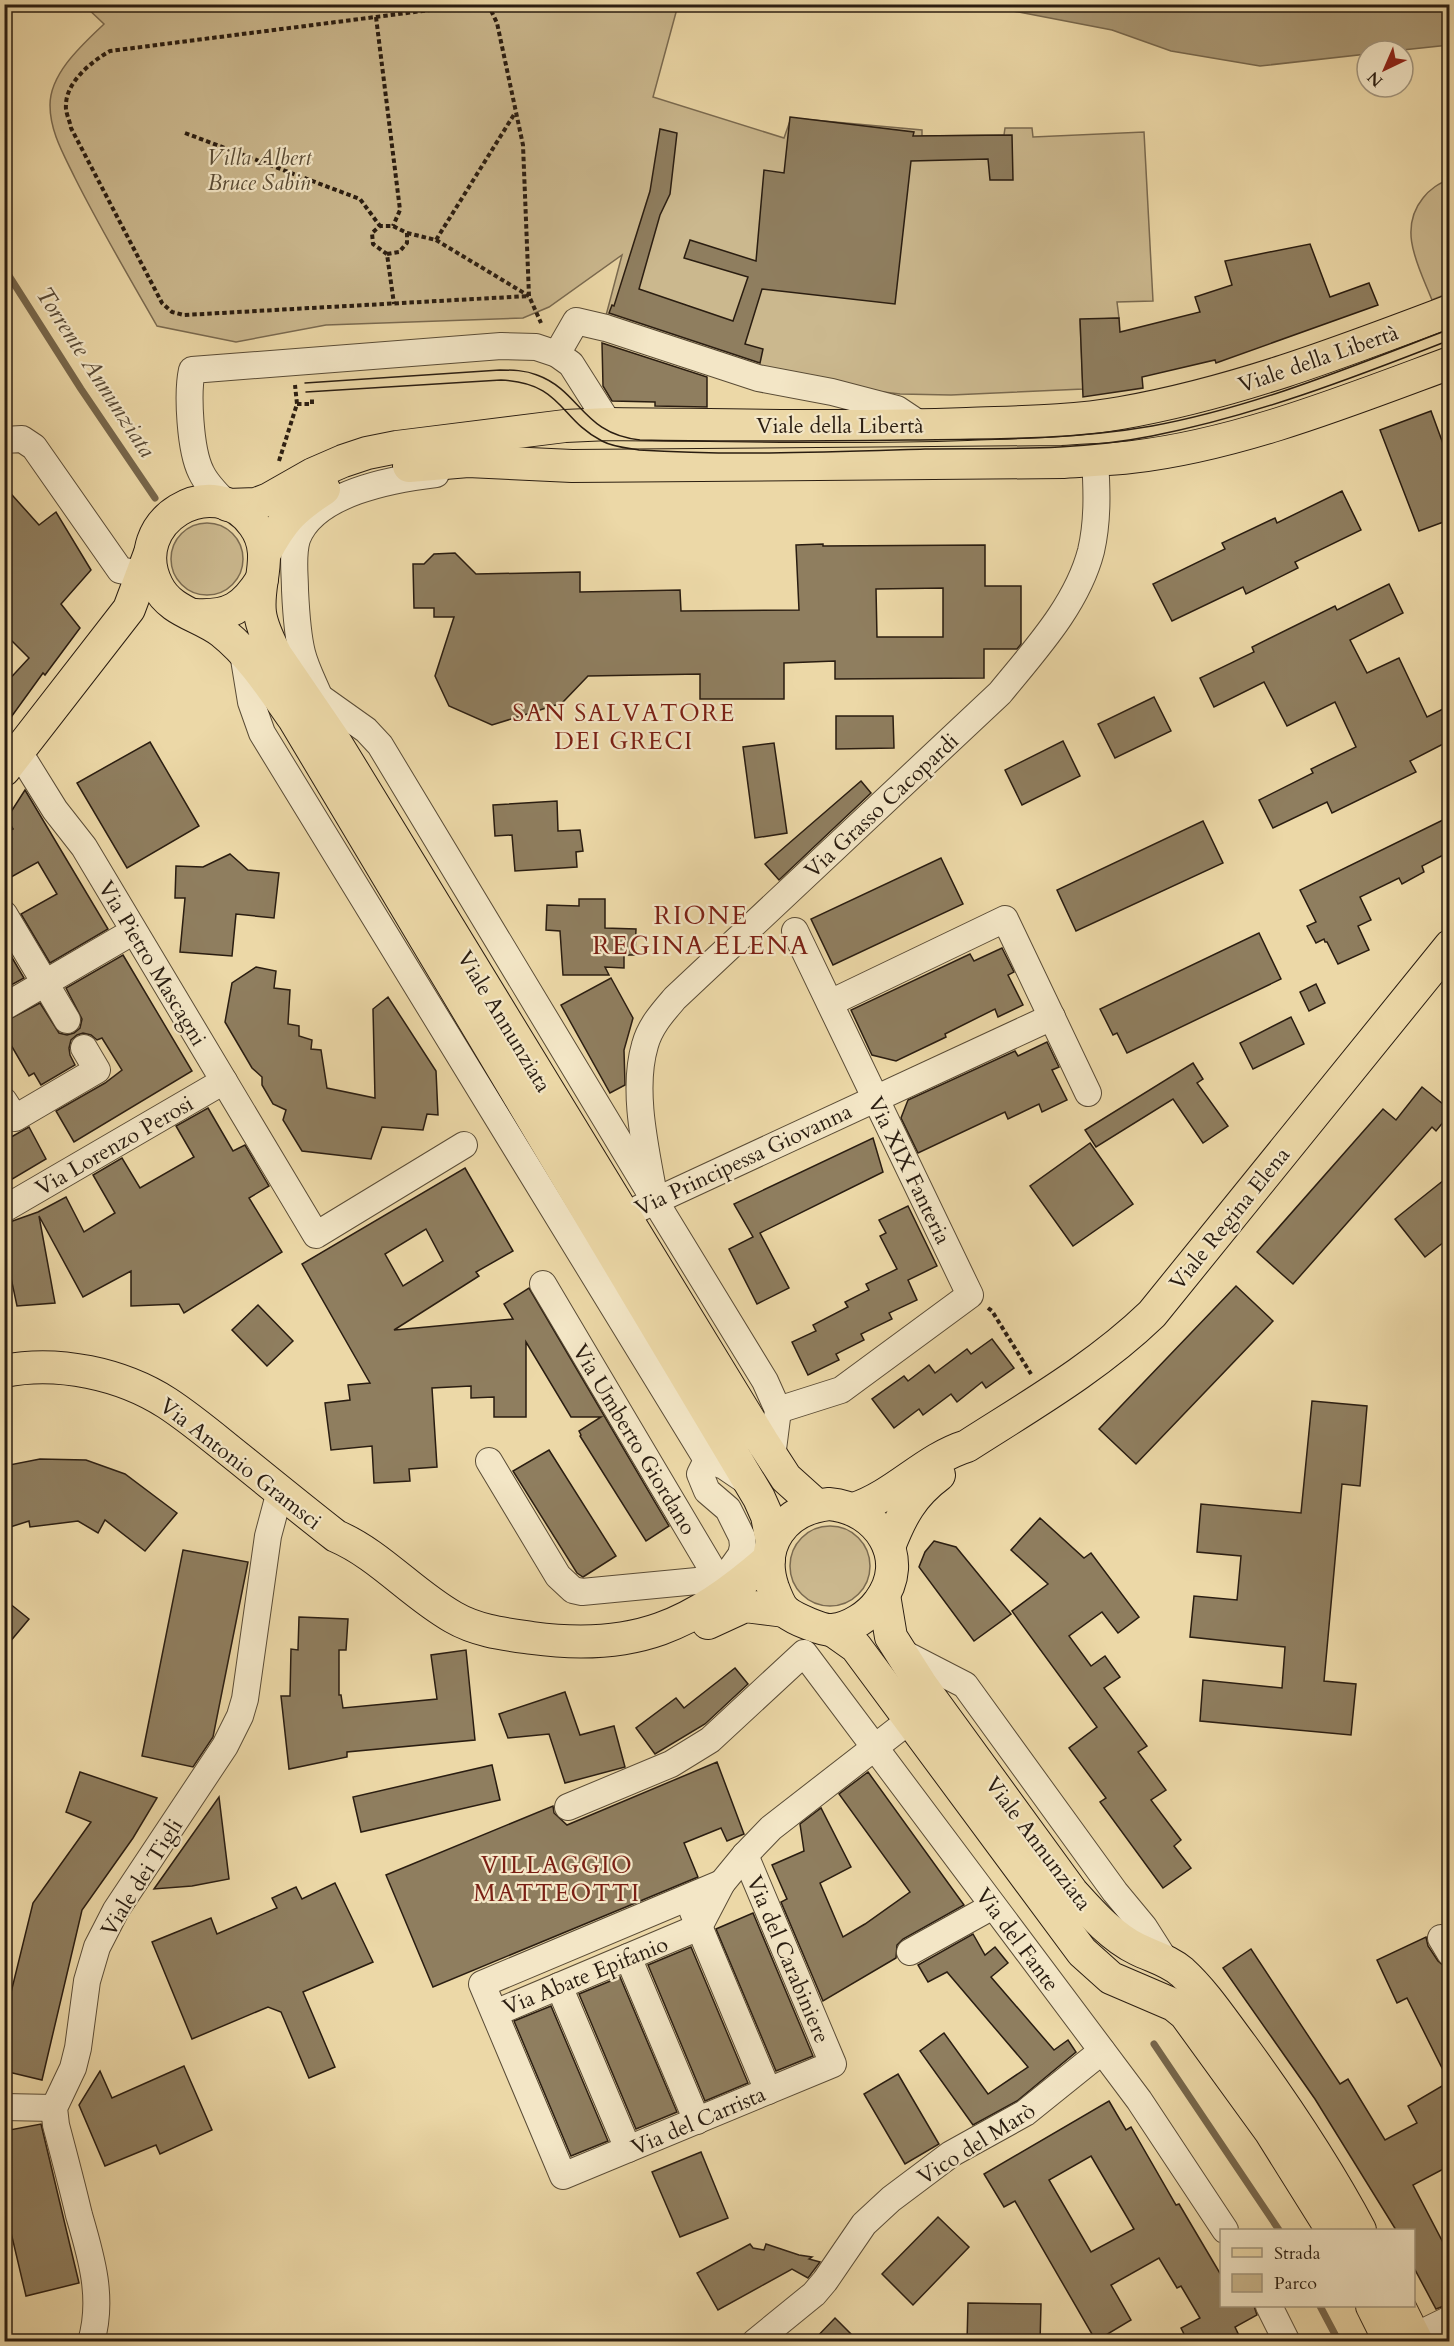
<svg xmlns="http://www.w3.org/2000/svg" width="1454" height="2346" viewBox="0 0 1454 2346" font-family="Cardo,serif">
	<rect width="100%" height="100%" fill="#ecd8a7"/>
	<filter id="stains"><feTurbulence type="fractalNoise" baseFrequency=".00333" numOctaves="4"/><feColorMatrix values="0 0 0 0 .2 0 0 0 0 .09 0 0 0 0 .02 0 0 0 .5 -.17"/></filter>
	<radialGradient id="worn" r=".72"><stop offset=".6" stop-color="#630" stop-opacity="0"/><stop offset="1" stop-color="#630" stop-opacity=".3"/></radialGradient>
	<g fill="#cbb88e" stroke="#7a6a50" stroke-width="1.5">
		<path d="M84,5H678L653,97L784,138L791,118L922,130V136L1004,135L1005,128H1032L1033,137L1144,132L1153,301L1117,302L1119,318L1080,320L1083,389L951,395L900,394L833,386L604,323L622,255L549,307L523,318L326,325L236,342L157,326C129,277 100,228 75,178C64,155 50,132 50,105C50,73 83,44 104,24Z"/>
		<path d="M1449,180V293L1432,300C1419,267 1397,230 1423,198C1429,190 1440,182 1449,180Z"/>
		<circle cx="207" cy="559" r="36"/>
		<circle cx="830" cy="1566" r="40"/>
	</g>
	<polygon fill="#aa9874" stroke="#77674c" stroke-width="1.5" points="982,5 1449,5 1449,45 1393,51 1367,51 1367,54 1260,66 1171,51 1112,30"/>
	<g fill="none" stroke-linecap="round" stroke-linejoin="round">
		<g stroke="#77674c" stroke-width="7">
			<polyline points="4,268 81,389 155,498"/>
			<polyline points="1154,2044 1279,2230"/>
			<polyline points="1320,2306 1339,2342"/>
		</g>
	</g>
	<g fill="#8f7e5f" stroke="#2a1d11" stroke-width="1.5" fill-rule="evenodd">
		<polygon points="790,117 914,132 913,136 1012,135 1013,180 990,180 988,159 911,161 895,304 762,289 745,344 763,349 760,363 609,313 612,305 614,306 650,191 660,129 677,133 670,194 660,215 639,289 733,321 748,277 684,258 690,240 756,261 764,170 784,173"/>
		<polygon points="1310,244 1330,297 1369,283 1378,305 1216,363 1215,360 1142,377 1143,388 1083,397 1080,319 1119,318 1120,332 1200,312 1195,297 1232,285 1225,261"/>
		<polygon points="602,343 707,377 707,407 655,406 655,402 612,401 603,386"/>
		<polygon points="1431,411 1449,460 1449,520 1419,531 1380,430"/>
		<polygon points="4,486 39,525 56,512 91,570 61,604 80,628 45,675 43,673 4,727 4,685 29,658 4,633"/>
		<polygon points="1342,491 1361,530 1295,562 1298,568 1246,594 1243,587 1172,621 1153,584 1225,549 1222,543 1275,518 1277,523"/>
		<path d="M823,544V546L985,545V586H1021V644L1017,649H984V678L835,679V661L784,663V699H700V674L588,676L562,703L492,725L449,706L435,676L454,617H434V608H414L413,564H424L434,554L455,553L476,574L580,572V592L680,590L681,611L799,610L796,545ZM943,588V637H877L876,589Z"/>
		<polygon points="1389,584 1403,613 1350,640 1367,673 1399,658 1427,717 1449,706 1449,741 1410,761 1416,772 1332,813 1327,802 1273,828 1259,800 1313,773 1311,769 1356,747 1335,702 1287,726 1264,682 1214,707 1200,678 1254,652 1252,647 1335,606 1337,610"/>
		<polygon points="1154,697 1171,731 1115,758 1098,724"/>
		<polygon points="836,716 893,716 894,748 836,749"/>
		<polygon points="1063,741 1080,776 1022,805 1005,770"/>
		<polygon points="150,742 199,826 127,868 77,783"/>
		<polygon points="774,743 787,833 755,838 743,747"/>
		<polygon points="861,781 871,793 779,880 765,864"/>
		<polygon points="25,790 108,929 50,963 21,914 57,894 38,862 4,881 4,834 13,829 7,818"/>
		<polygon points="557,801 558,831 580,830 583,851 576,852 577,867 515,871 512,835 495,836 493,805"/>
		<polygon points="1449,817 1449,852 1422,866 1424,872 1402,884 1399,878 1360,897 1371,920 1358,926 1369,950 1338,964 1327,942 1325,942 1324,939 1316,943 1307,926 1316,922 1300,890"/>
		<polygon points="1203,821 1223,863 1076,931 1057,890"/>
		<polygon points="230,854 248,870 279,873 274,918 236,914 232,956 180,952 185,898 175,898 176,866 203,867"/>
		<polygon points="941,858 963,904 833,965 811,919"/>
		<polygon points="579,899 605,899 605,928 636,929 635,955 624,955 624,968 605,967 609,975 563,975 560,931 546,930 547,905 579,906"/>
		<polygon points="1259,933 1281,979 1127,1053 1117,1033 1113,1035 1100,1009"/>
		<polygon points="4,944 24,978 4,989"/>
		<polygon points="1002,948 1014,972 1008,975 1023,1005 998,1017 995,1009 945,1034 946,1037 896,1061 872,1055 851,1010 970,954 974,961"/>
		<polygon points="123,955 192,1071 74,1142 56,1111 105,1083 122,1070 102,1038 97,1040 91,1035 83,1033 77,1035 71,1040 69,1048 70,1055 75,1065 41,1085 34,1073 29,1076 4,1033 4,1022 40,1003 59,1033 67,1035 74,1033 80,1028 82,1019 66,988"/>
		<polygon points="256,967 276,971 274,988 290,990 288,1024 299,1026 299,1036 312,1040 311,1049 321,1050 327,1088 375,1098 373,1009 388,997 436,1071 438,1115 427,1114 423,1130 382,1127 371,1159 302,1151 283,1120 286,1110 273,1104 262,1085 262,1077 252,1068 225,1022 232,983"/>
		<polygon points="611,978 633,1018 624,1050 625,1085 610,1093 561,1005"/>
		<polygon points="1316,984 1325,1003 1309,1011 1300,992"/>
		<polygon points="1291,1017 1304,1044 1253,1069 1240,1043"/>
		<polygon points="1047,1042 1059,1067 1052,1070 1067,1100 1042,1112 1039,1104 1008,1119 1005,1112 918,1153 901,1118 908,1100 1015,1051 1018,1056"/>
		<polygon points="1193,1063 1203,1079 1197,1083 1228,1126 1203,1143 1173,1099 1096,1147 1085,1130"/>
		<polygon points="1422,1087 1449,1109 1449,1115 1436,1131 1432,1127 1293,1284 1257,1252 1383,1109 1396,1120"/>
		<polygon points="208,1108 233,1151 245,1145 269,1186 249,1198 282,1252 184,1313 179,1304 131,1306 131,1271 83,1297 39,1216 55,1303 17,1306 4,1245 4,1224 38,1212 66,1197 84,1232 115,1213 93,1175 122,1158 140,1188 194,1157 176,1126"/>
		<polygon points="29,1127 46,1159 4,1184 4,1141"/>
		<polygon points="873,1138 883,1172 760,1233 789,1288 757,1304 729,1249 753,1237 734,1204"/>
		<polygon points="1090,1143 1133,1204 1073,1246 1030,1186"/>
		<path d="M465,1168L513,1251L476,1272L479,1276L394,1330L513,1319L504,1304L529,1288L669,1526L646,1541L580,1436L581,1435L579,1431L601,1417H571L526,1342V1417H494V1397L471,1398V1386L432,1388L437,1467L409,1469L410,1481L374,1483L372,1446L331,1450L325,1403L350,1400L348,1385L370,1383L302,1264ZM426,1229L443,1261L403,1286L385,1254Z"/>
		<polygon points="1449,1176 1449,1238 1425,1257 1395,1219"/>
		<polygon points="908,1206 937,1266 908,1280 917,1300 889,1313 892,1319 861,1334 864,1340 836,1354 839,1360 808,1375 792,1342 816,1331 813,1325 848,1307 845,1302 869,1290 866,1284 897,1269 880,1236 886,1233 879,1220"/>
		<polygon points="1236,1286 1273,1321 1136,1464 1099,1429"/>
		<polygon points="258,1305 293,1341 267,1366 232,1330"/>
		<polygon points="992,1339 1014,1368 986,1388 982,1382 957,1402 951,1394 923,1415 919,1409 894,1428 872,1399 904,1376 908,1381 929,1365 935,1373 967,1349 971,1354"/>
		<polygon points="1312,1401 1367,1406 1360,1486 1342,1484 1324,1681 1356,1684 1351,1735 1200,1721 1203,1680 1282,1688 1285,1647 1190,1637 1194,1596 1237,1600 1241,1556 1197,1552 1201,1504 1301,1513"/>
		<polygon points="549,1450 616,1556 583,1577 577,1573 513,1471"/>
		<polygon points="40,1459 86,1460 125,1474 177,1513 145,1551 105,1520 98,1533 78,1521 30,1527 29,1521 4,1529 4,1466"/>
		<polygon points="1040,1518 1084,1558 1091,1553 1139,1617 1118,1633 1102,1612 1069,1636 1091,1666 1105,1656 1120,1677 1104,1688 1147,1746 1138,1752 1166,1790 1151,1800 1181,1840 1174,1846 1191,1868 1163,1888 1100,1802 1106,1798 1069,1748 1097,1727 1012,1611 1048,1584 1011,1550"/>
		<polygon points="934,1541 956,1547 1011,1614 974,1641 919,1567 925,1552"/>
		<polygon points="183,1550 248,1562 213,1737 193,1767 142,1756"/>
		<polygon points="4,1599 29,1619 4,1649"/>
		<polygon points="299,1617 348,1619 346,1650 339,1650 339,1695 341,1695 343,1708 437,1699 431,1655 466,1650 475,1740 347,1752 347,1757 289,1769 281,1696 290,1696 291,1649 298,1650"/>
		<polygon points="735,1668 748,1684 705,1724 655,1754 636,1728 676,1698 684,1708"/>
		<polygon points="565,1692 580,1735 614,1726 625,1767 565,1783 549,1734 508,1738 499,1714"/>
		<polygon points="717,1762 744,1834 727,1841 721,1828 684,1843 698,1877 433,1987 386,1875 553,1806 554,1813 567,1825"/>
		<polygon points="492,1765 500,1800 361,1832 353,1797"/>
		<polygon points="80,1772 157,1798 133,1838 82,1910 42,2080 4,2071 4,2021 33,1903 91,1822 66,1812"/>
		<polygon points="868,1772 964,1905 903,1939 897,1945 896,1958 823,2001 781,1902 787,1899 772,1865 804,1851 800,1824 821,1808 851,1867 820,1883 843,1937 865,1924 910,1892 839,1794"/>
		<polygon points="219,1797 229,1879 192,1886 154,1889"/>
		<polygon points="335,1883 373,1962 303,1992 335,2067 309,2078 281,2012 268,2007 192,2039 152,1942 211,1918 217,1934 277,1908 272,1898 296,1887 302,1899"/>
		<polygon points="753,1913 813,2056 776,2071 716,1929"/>
		<polygon points="973,1934 985,1955 995,1947 1008,1963 991,1977 1054,2050 1068,2040 1076,2052 1017,2101 973,2125 920,2051 944,2033 988,2094 1028,2067 947,1972 928,1982 918,1965"/>
		<polygon points="1426,1937 1428,1946 1438,1961 1445,1967 1449,1976 1449,2166 1413,2185 1449,2254 1449,2304 1436,2309 1413,2266 1413,2230 1396,2230 1315,2099 1223,1968 1251,1949 1340,2084 1348,2079 1385,2140 1417,2123 1408,2106 1449,2082 1407,1998 1397,2003 1377,1960"/>
		<polygon points="691,1947 748,2083 705,2101 648,1965"/>
		<polygon points="620,1977 677,2112 636,2129 579,1994"/>
		<polygon points="551,2006 608,2141 571,2156 514,2021"/>
		<polygon points="184,2066 212,2130 160,2154 156,2145 105,2166 79,2105 100,2071 112,2098"/>
		<polygon points="898,2074 939,2144 905,2164 864,2094"/>
		<path d="M1109,2101L1126,2130L1131,2127L1176,2205L1179,2204L1221,2275V2306H1254L1257,2315L1235,2327L1242,2342H1188L1181,2328L1200,2318L1181,2286L1177,2288L1159,2258L1111,2285L1131,2320L1096,2341L1015,2201L1004,2207L984,2174ZM1091,2156L1134,2229L1091,2252L1049,2180Z"/>
		<polygon points="41,2124 79,2283 26,2296 4,2203 4,2131"/>
		<polygon points="701,2152 728,2218 680,2237 652,2172"/>
		<polygon points="938,2217 969,2247 913,2305 882,2274"/>
		<polygon points="750,2244 753,2248 764,2250 766,2244 799,2255 812,2257 809,2259 820,2262 808,2278 792,2269 718,2310 697,2273"/>
		<polygon points="968,2303 1041,2304 1040,2342 967,2342"/>
		<polygon points="835,2318 859,2342 812,2342"/>
	</g>
	<g fill="none" stroke-linecap="round" stroke-linejoin="round">
		<defs>
			<g id="minor">
				<polyline points="557,354 576,321 606,328 758,378 832,392 897,409 921,425"/>
				<polyline points="4,440 22,439 34,447 120,570 134,573 144,572"/>
				<path d="M228,505C218,495 207,485 201,472C190,450 187,393 192,370L501,346L536,347L557,354L571,364L609,424"/>
				<polyline points="243,653 251,702 262,733 707,1460 724,1466 749,1483"/>
				<polyline points="321,698 366,730 380,745 655,1201 765,1381 778,1410 772,1457"/>
				<path d="M324,709C318,690 307,673 302,653C297,633 296,611 295,590C295,574 292,555 297,539C314,493 393,479 436,474"/>
				<polyline points="19,752 55,810 84,847 316,1235 464,1145"/>
				<polyline points="4,914 67,1020"/>
				<polyline points="830,1003 1005,919 1088,1093"/>
				<polyline points="4,1007 122,938"/>
				<polyline points="4,1101 15,1118 97,1070 84,1048"/>
				<path d="M655,1201C647,1154 631,1092 645,1045C650,1026 663,1012 675,998L1000,693C1035,650 1077,605 1091,551C1098,521 1097,490 1095,460"/>
				<polyline points="640,1208 1052,1017"/>
				<polyline points="4,1209 224,1081"/>
				<polyline points="543,1284 725,1591"/>
				<polyline points="778,1410 841,1390 970,1295 795,931"/>
				<polyline points="489,1461 558,1576 573,1590 582,1592 718,1579 731,1569 741,1555 743,1546 742,1537 728,1509 707,1491 700,1474 707,1460"/>
				<polyline points="901,1652 965,1685 1115,1892 1144,1927 1165,1960"/>
				<polyline points="568,1807 671,1764 710,1740 804,1653 1139,2100 1225,2230"/>
				<polyline points="722,1883 482,1984 563,2176 833,2064 745,1855"/>
				<polyline points="693,1912 768,2091"/>
				<polyline points="1441,1938 1450,1953"/>
				<polyline points="910,1952 993,1906"/>
				<polyline points="628,1957 697,2121"/>
				<polyline points="559,1986 628,2149"/>
				<polyline points="495,2013 699,1927 722,1883 745,1855 771,1828 910,1720"/>
				<polyline points="4,2107 54,2108"/>
				<polyline points="1269,2306 1287,2342"/>
				<path d="M91,2342C104,2298 91,2256 79,2215C72,2185 64,2155 56,2125L54,2108L73,2068L78,2048L87,1981L97,1947L116,1910L225,1746L240,1716L245,1699L268,1536L280,1491"/>
				<polyline points="755,2342 814,2294 825,2281 864,2224 891,2199 951,2154 1025,2113 1102,2051"/>
				<polyline points="1411,2342 1415,2336 1450,2319"/>
				<polyline points="1447,2342 1450,2341"/>
			</g>
			<g id="major">
				<path d="M409,466L468,461L572,466L1063,462C1086,460 1109,460 1132,457C1238,445 1350,400 1450,363"/>
				<path d="M228,505L256,504L269,499L313,474L343,461L367,453L397,447L565,426L609,424C728,425 848,428 967,424C1019,422 1070,422 1121,413C1235,393 1342,352 1450,311"/>
				<path d="M265,553C282,521 293,509 324,489"/>
				<path d="M195,615C229,617 244,608 262,579"/>
				<polyline points="4,770 129,609 150,553"/>
				<path d="M4,1371C58,1360 122,1374 167,1403C193,1420 216,1440 240,1459C272,1485 304,1511 336,1536C380,1555 411,1593 453,1617C477,1631 504,1634 532,1638C635,1652 692,1626 769,1559"/>
				<path d="M829,1504C878,1508 912,1559 879,1602C869,1616 850,1628 833,1630C823,1631 795,1619 786,1612C780,1607 776,1596 773,1588C758,1545 784,1509 829,1504Z"/>
				<path d="M854,1509C896,1495 925,1459 967,1446C1031,1405 1097,1367 1152,1314L1450,946"/>
				<path d="M772,1542L767,1516L759,1498L294,719C272,688 252,656 222,632C200,615 170,612 157,585C125,522 214,468 254,525C275,554 256,582 260,613C262,628 269,641 276,655L336,743L764,1444L786,1478L816,1505"/>
				<path d="M889,1547C901,1516 912,1495 939,1475"/>
				<path d="M884,1595L891,1637L922,1686L1072,1892C1091,1913 1112,1937 1137,1949C1153,1957 1168,1960 1182,1972C1205,1993 1223,2021 1242,2046C1285,2105 1326,2166 1360,2230"/>
				<polyline points="708,1623 745,1606 785,1611"/>
				<polyline points="832,1630 856,1647 1082,1952 1111,1978 1174,2005 1185,2014 1270,2131 1332,2230"/>
				<polyline points="1372,2306 1390,2342"/>
				<polyline points="1399,2306 1417,2342"/>
			</g>
		</defs>
		<use href="#minor" stroke="#5a4c36" stroke-width="28"/>
		<use href="#major" stroke="#2a1d11" stroke-width="34"/>
		<g stroke="#2a1d11" stroke-width="4" stroke-dasharray="4.5 3" stroke-linecap="butt">
			<path d="M477,4L110,51C92,61 66,82 66,105C65,112 70,121 71,128L162,303L172,312L184,315L529,296"/>
			<polyline points="488,4 497,23 523,145 529,296 541,323"/>
			<polyline points="376,17 400,210 393,226"/>
			<polyline points="185,133 360,199 380,226"/>
			<polyline points="407,233 436,240 515,113"/>
			<polyline points="436,240 529,296"/>
			<polyline points="387,254 399,252 407,243 407,233 393,226 380,226 372,233 373,244 387,254 394,304"/>
			<polyline points="297,404 312,404 312,398"/>
			<polyline points="279,461 297,404 295,385"/>
			<polyline points="988,1308 992,1311 1031,1374"/>
		</g>
		<use href="#minor" stroke="#f3e6c6" stroke-width="26"/>
		<use href="#major" stroke="#ecd8a7" stroke-width="32"/>
		<g stroke="#2a1d11" stroke-width="1.5">
			<path d="M305,383L500,370C512,370 525,370 537,375C581,391 582,434 640,440C729,442 819,441 908,440C989,439 1072,440 1152,426C1255,407 1353,366 1450,329"/>
			<path d="M306,392L501,380C563,383 559,419 602,441C613,447 626,448 639,450C733,456 830,452 925,449C1001,448 1077,451 1152,436C1254,416 1353,378 1450,340"/>
		</g>
	</g>
	<g text-anchor="middle" stroke-width="4.5" stroke-linejoin="round" paint-order="stroke">
		<g font-size="22" font-style="italic" fill="#5a4c36" stroke="#f3e6c6">
			<text x="259" y="165">Villa Albert<tspan x="259" dy="25">Bruce Sabin</tspan></text>
		</g>
		<g font-size="22" fill="#2a1d11" stroke="#f3e6c6">
			<text transform="translate(1318 358) rotate(-19)" y="8">Viale della Libertà</text>
			<text x="840" y="433">Viale della Libertà</text>
			<text transform="translate(881 805) rotate(-43)" y="8">Via Grasso Cacopardi</text>
			<text transform="translate(153 963) rotate(59)" y="8">Via Pietro Mascagni</text>
			<text transform="translate(505 1021) rotate(59)" y="8">Viale Annunziata</text>
			<text transform="translate(114 1145) rotate(-30)" y="8">Via Lorenzo Perosi</text>
			<text transform="translate(743 1159) rotate(-25)" y="8">Via Principessa Giovanna</text>
			<text transform="translate(910 1170) rotate(64)" y="8">Via XIX Fanteria</text>
			<text transform="translate(1229 1218) rotate(-51)" y="8">Viale Regina Elena</text>
			<text transform="translate(635 1439) rotate(59)" y="8">Via Umberto Giordano</text>
			<text transform="translate(241 1463) rotate(38)" y="8">Via Antonio Gramsci</text>
			<text transform="translate(1039 1843) rotate(53)" y="8">Viale Annunziata</text>
			<text transform="translate(141 1877) rotate(-58)" y="8">Viale dei Tigli</text>
			<text transform="translate(1018 1939) rotate(53)" y="8">Via del Fante</text>
			<text transform="translate(789 1959) rotate(67)" y="8">Via del Carabiniere</text>
			<text transform="translate(585 1975) rotate(-22)" y="8">Via Abate Epifanio</text>
			<text transform="translate(698 2120) rotate(-23)" y="8">Via del Carrista</text>
			<text transform="translate(976 2143) rotate(-32)" y="8">Vico del Marò</text>
		</g>
		<g font-size="24" font-style="italic" fill="#574834" stroke="#f3e6c6">
			<text transform="translate(96 372) rotate(57)" y="8">Torrente Annunziata</text>
		</g>
		<g font-size="24" letter-spacing="1.5" fill="#7a1f14" stroke="#f3e6c6">
			<text x="624" y="721">SAN SALVATORE<tspan x="624" dy="28">DEI GRECI</tspan></text>
			<text x="557" y="1873">VILLAGGIO<tspan x="557" dy="28">MATTEOTTI</tspan></text>
		</g>
		<g font-size="26" letter-spacing="1.5" fill="#7a1f14" stroke="#f3e6c6">
			<text x="701" y="924">RIONE<tspan x="701" dy="30">REGINA ELENA</tspan></text>
		</g>
	</g>
	<rect width="1454" height="2346" fill="none" stroke="#ecd8a7" stroke-width="24"/>
	<rect x="6" y="6" width="1442" height="2334" fill="none" stroke="#2a1d11" stroke-width="3"/>
	<rect x="12" y="12" width="1430" height="2322" fill="none" stroke="#2a1d11" stroke-width="1.5"/>
	<rect x="1220" y="2229" width="195" height="78" fill="#f3e6c6" stroke="#a3967e" stroke-width="1.5"/>
	<rect x="1232" y="2248" width="30" height="9" fill="#ecd8a7" stroke="#a3967e" stroke-width="1.5"/>
	<text x="1274" y="2259" font-size="18" fill="#2a1d11">Strada</text>
	<rect x="1232" y="2274" width="30" height="18" fill="#cbb88e" stroke="#a3967e" stroke-width="1.5"/>
	<text x="1274" y="2289" font-size="18" fill="#2a1d11">Parco</text>
	<g transform="translate(1385 69) rotate(224)"><circle r="28" fill="#f3e6c6" stroke="#a3967e" stroke-width="1.5"/>
	<path d="M0-4.5L10 22L0 15L-10 22Z" fill="#8f2418"/>
	<text y="-9" font-size="16" font-weight="bold" text-anchor="middle" fill="#2a1d11">N</text>
	</g>
	<rect width="100%" height="100%" filter="url(#stains)"/>
	<rect width="100%" height="100%" fill="url(#worn)"/>
</svg>
